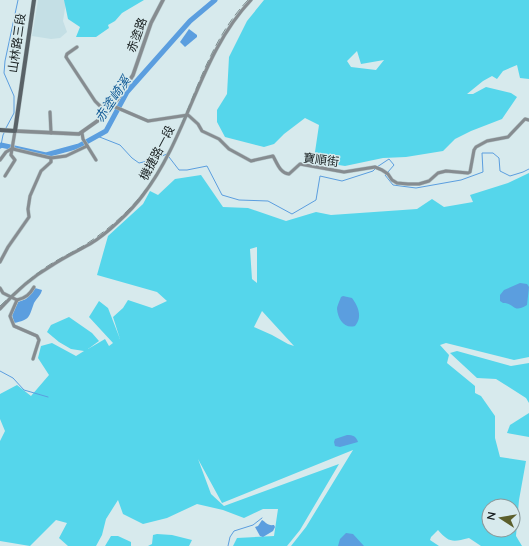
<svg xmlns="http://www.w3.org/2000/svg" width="529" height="546" viewBox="0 0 529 546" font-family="'Nunito Sans','Noto Sans TC',sans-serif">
	<rect width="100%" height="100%" fill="#d7eaed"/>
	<polygon fill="#c4dfe5" points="38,0 65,0 66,2 63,21 67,32 60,38 51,39 32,36"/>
	<g fill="#55d6eb" fill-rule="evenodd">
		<polygon points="64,0 144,0 122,13 115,21 108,25 109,28 96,37 76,37 80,27 68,19"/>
		<path d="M264,0H529V79L520,78L517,65L503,71L497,79L492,76L483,81L467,94H473L486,87L511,93L517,97L502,119L471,131L455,139L443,151L406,157L383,158L345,166L320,162L315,152L319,125L305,118L284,134L274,144L264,147L225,137L217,122V110L227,94L229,57L247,21ZM357,51L361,64L384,60L376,70L351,67L347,61Z"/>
		<path d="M529,173V357L514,360L446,343L440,345L449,355L447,363L475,386V393L481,396L495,416V438L500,457L526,461L519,500L516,536L522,546H481L469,538C453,542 449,543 438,530L431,537L430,540L439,546H291L306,527L353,450L222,503L198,459L211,494L224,506L339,464L300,530L287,546H233L237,538L274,536L278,509H263L244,518L223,510L197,504L167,518L143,524L123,514L118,500L106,519L102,535L96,546H68L59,538L67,523L56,520L30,546L0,541V441L5,431L0,419V394L17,385L31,396L49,375L38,358L41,346L52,343L76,356L84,351L71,349L59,342L47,332L51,325L69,317L92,333L99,341L88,349L105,339L109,346L113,343L89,317L99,301L108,308L120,339L113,317L123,308L128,300L152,308L167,301L157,292L97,275L108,236L143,204L150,191L158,195L175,179L201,175L223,207L248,208L286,221L316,212L331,215L417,209L432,199L444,207L473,202L470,195L508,183ZM257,247V283L252,279L250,249ZM262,311L294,346L288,344L272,335L254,327ZM489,506H513V530H489Z"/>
		<polygon points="457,351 511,366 529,363 529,403 526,398 496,379 477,378 450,353"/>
		<polygon points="529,413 529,437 507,433 510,425"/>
		<polygon points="157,534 172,535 192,540 189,546 148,546 152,544 153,535"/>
		<polygon points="111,536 118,536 131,542 131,546 105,546"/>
	</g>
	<g fill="#5b9edf">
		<polygon points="189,29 197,35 197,37 185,47 180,42"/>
		<path d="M520,283L527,284L529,287L527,305C512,314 516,303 503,303L500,301V295L504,290Z"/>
		<path d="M35,288L42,290C41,295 37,298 34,303C29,317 30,320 14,323L12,315L18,302L26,299Z"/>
		<path d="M343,296L352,298C358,306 363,317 355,326C344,329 338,319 337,309C337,306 340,300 341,297Z"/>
		<path d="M347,435C353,435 356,436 358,442L340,447L335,446L334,442L335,439Z"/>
		<path d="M262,520C266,522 267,526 274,525L275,527L273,531L263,537L260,536L255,527L258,526Z"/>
		<polygon points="346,533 353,534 364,546 338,546 340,539"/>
	</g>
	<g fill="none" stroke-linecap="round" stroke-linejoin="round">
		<g stroke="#5b9edf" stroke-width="1">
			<polyline points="6,128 14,113 14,96 4,73 5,61 18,0"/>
			<polyline points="97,136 120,145 132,158 139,163 152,160 167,154"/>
			<polyline points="1,145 3,135 5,131"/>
			<polyline points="169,157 179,170 187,170 207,166 222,195 239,200 268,201 292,214 316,200 320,176 342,181 373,171 375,169"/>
			<polyline points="377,167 389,159 394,165 388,172"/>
			<polyline points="386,174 385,175 393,185 416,188 461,180 483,172 482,153 493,153 499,158 500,171 510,176 523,172 529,169"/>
			<polyline points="0,371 13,378 24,390 48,397"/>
			<polyline points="228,546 230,537 234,531 253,525 262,518"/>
		</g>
		<polyline stroke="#5b9edf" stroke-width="5" points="0,146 1,145 46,155 79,146 106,131 127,92 190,21 215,0"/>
		<defs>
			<g id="minor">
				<polyline points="77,47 67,54 66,57 95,101 107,113"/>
				<path d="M113,106L148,121L188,115L198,124L202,131L219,139L229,149L251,161L273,156C277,163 280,173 289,174L300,164L344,172L375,167L382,170L388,174L392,180L397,183L408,184H419L429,181L438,173L446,171L468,173L470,172L474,150L476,147L487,141L508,137L525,119L529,120"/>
				<polyline points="50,112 51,133"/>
				<polyline points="82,133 83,139 96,160"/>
				<polyline points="13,149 51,158"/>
				<polyline points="0,160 6,152 13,148"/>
				<polyline points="5,176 15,160 11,155 15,131"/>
				<polyline points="0,262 8,247 29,217 28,209 30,196 41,171 51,162 51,158 66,156 87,146"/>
				<polyline points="0,288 3,293 17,300"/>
				<polyline points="17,300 10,316 14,326 37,336 39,340 33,359"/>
				<path d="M17,300C26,298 30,294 34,287"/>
				<path d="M0,309C15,292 32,277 51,266C63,258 77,251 90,244C107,234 132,210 143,195C189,135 199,55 251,0"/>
			</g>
			<polyline id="tertiary" points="15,131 79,134 103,117 113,106 133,75 151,23 163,0"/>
			<polyline id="secondary" points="0,130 15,131 34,0"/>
		</defs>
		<use href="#minor" stroke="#b4c5c8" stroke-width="4"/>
		<use href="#tertiary" stroke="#b4c5c8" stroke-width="4.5"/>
		<use href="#secondary" stroke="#b4c5c8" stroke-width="5"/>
		<use href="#minor" stroke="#868c90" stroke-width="3"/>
		<use href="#tertiary" stroke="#868c90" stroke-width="3.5"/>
		<use href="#secondary" stroke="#596267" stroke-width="4"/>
		<path stroke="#7f8d8f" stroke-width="1" stroke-dasharray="8 4" stroke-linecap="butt" d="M0,306C15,292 29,279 46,267C58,259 71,253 83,246C109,230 137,205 153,179C191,123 200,50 248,0"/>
	</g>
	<g text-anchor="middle" stroke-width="3" stroke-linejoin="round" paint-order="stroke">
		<g font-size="12" fill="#161d1e" stroke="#d7eaed">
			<text transform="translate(137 35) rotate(-70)" y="4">赤塗路</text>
			<text transform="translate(17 43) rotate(-82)" y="4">山林路三段</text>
			<text transform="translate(157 153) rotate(-62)" y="4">機捷路一段</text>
			<text transform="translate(321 160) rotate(7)" y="4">寶順街</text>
		</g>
		<g font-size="13" font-style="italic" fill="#105a96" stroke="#d7eaed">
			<text transform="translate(112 99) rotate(-56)" y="5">赤塗崎溪</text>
		</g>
	</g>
	<g transform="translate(501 518) rotate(282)"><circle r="19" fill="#d7eaed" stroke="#8a989a"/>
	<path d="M0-3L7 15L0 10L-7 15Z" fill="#5b5f2c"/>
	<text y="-6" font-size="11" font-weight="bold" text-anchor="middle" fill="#161d1e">N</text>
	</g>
</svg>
